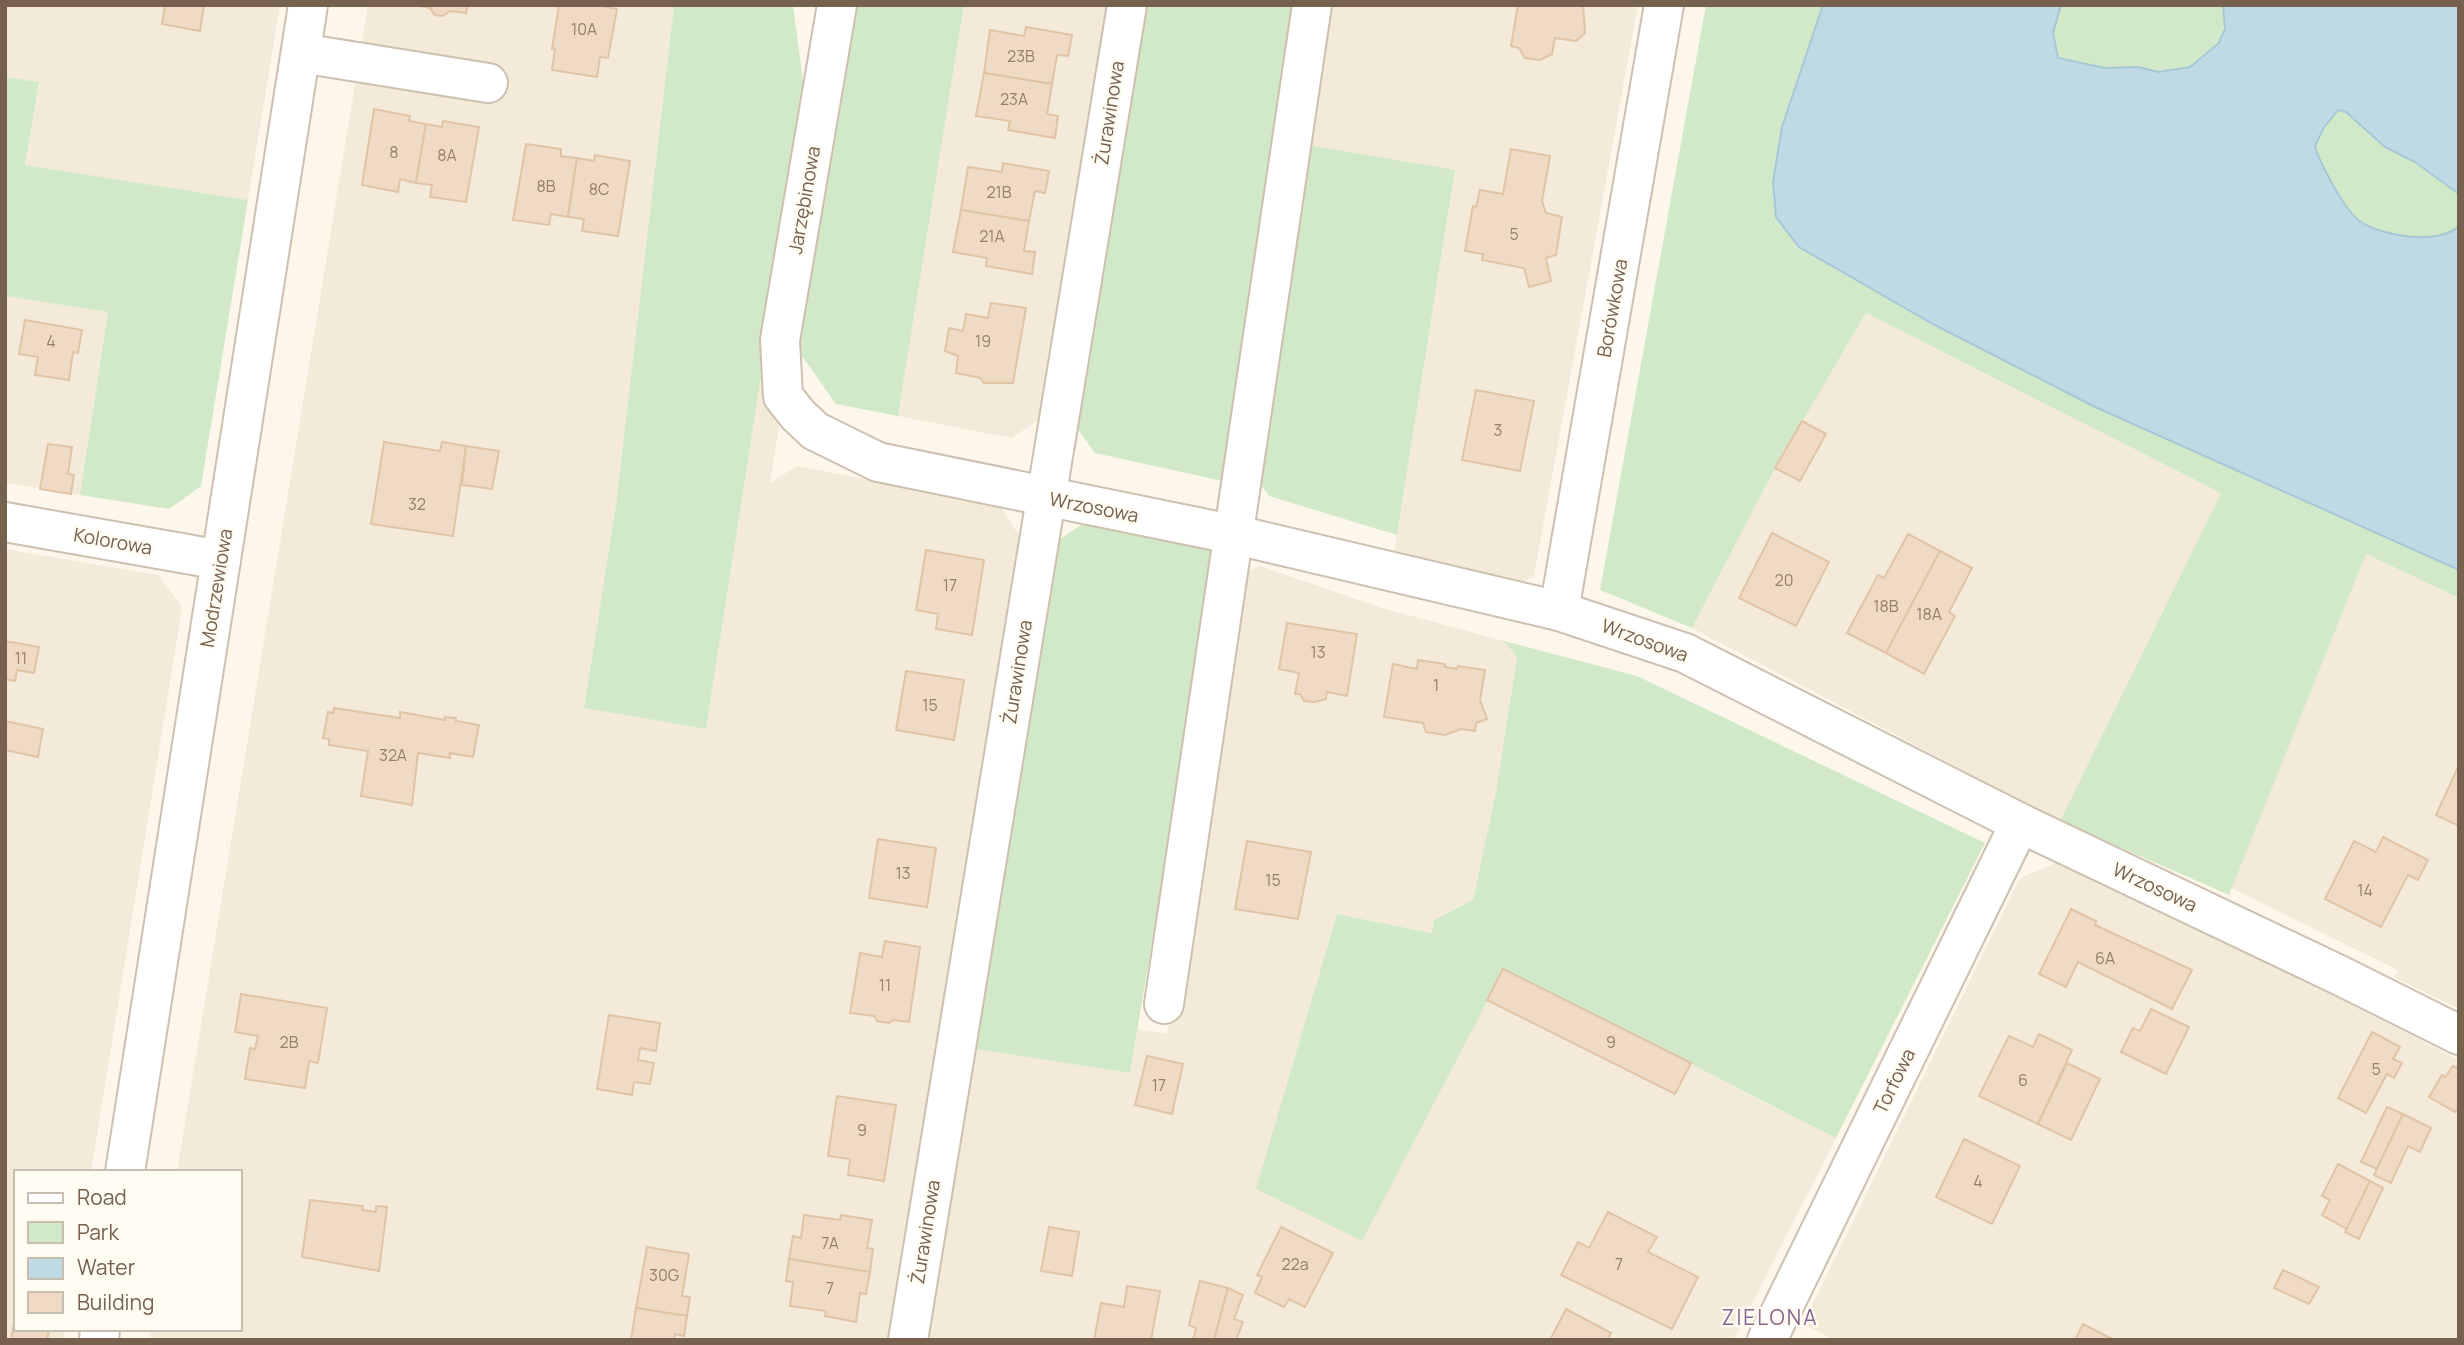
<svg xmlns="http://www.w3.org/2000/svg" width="2464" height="1345" viewBox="0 0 2464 1345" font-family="Manrope,sans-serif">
	<rect width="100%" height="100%" fill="#fcf7ea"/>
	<g fill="#f3ead9">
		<polygon points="5,5 280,5 248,200 25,165 39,82 5,77"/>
		<polygon points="368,5 674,5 616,505 584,708 706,729 762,373 772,396 782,409 770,483 797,466 1000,506 1023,542 895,1340 150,1340 152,1329 240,1329 240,1172 177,1172"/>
		<polygon points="964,5 1113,5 1045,415 1012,438 898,416"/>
		<polygon points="1330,5 1638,5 1534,576 1516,586 1394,554 1455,171 1308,145"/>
		<polygon points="5,296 108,312 80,495 5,483"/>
		<polygon points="1866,313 2221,493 2060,821 1692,628 1775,468"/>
		<polygon points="5,549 159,575 182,608 91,1172 16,1172 16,1329 65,1329 64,1340 5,1340"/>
		<polygon points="2366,554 2459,598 2459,1009 2394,977 2398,970 2231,888"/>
		<polygon points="1260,566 1382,608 1504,641 1517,657 1496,793 1473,900 1434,920 1433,933 1337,914 1257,1189 1487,1000 1503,969 1836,1138 1734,1340 924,1340 970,1048 1130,1073 1138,1029 1167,1034 1207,808 1243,575"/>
		<polygon points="2066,859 2459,1060 2459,1340 1834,1340 1803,1324 2020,878"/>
	</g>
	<g fill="#d2e9c9">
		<polygon points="674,5 793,5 805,97 706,729 584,708 616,505"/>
		<polygon points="853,5 964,5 898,416 836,404 797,349"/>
		<polygon points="1143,5 1300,5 1227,482 1095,453 1072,421"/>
		<polygon points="1706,5 1823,5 1782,127 2093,406 2459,570 2459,598 2366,554 2229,895 2060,821 2221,493 1866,313 1775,468 1692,628 1600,590"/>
		<polygon points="2061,5 2223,5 2225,29 2219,43 2190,67 2158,72 2138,67 2105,68 2058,58 2053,33"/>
		<polygon points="5,77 39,82 25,165 248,200 201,486 169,509 80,495 108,312 5,296"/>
		<path d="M2339,109L2347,112L2385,147L2415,162L2459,194V226C2439,246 2379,236 2358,220C2345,210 2319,162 2315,146L2324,127Z"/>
		<polygon points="1308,145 1455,170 1397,535 1269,496 1257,479"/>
		<polygon points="1084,523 1178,539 1218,551 1130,1073 970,1048 1051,545"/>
		<polygon points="1504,641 1637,676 1985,843 1836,1138 1504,969 1362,1241 1256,1189 1337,914 1432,933 1434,920 1473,900 1496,792 1517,657"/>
	</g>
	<path fill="#bfdae5" stroke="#a6c8d6" stroke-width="2" d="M1823,5H2061L2053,33L2058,58L2105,68L2138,67L2158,72L2190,67L2219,43L2225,29L2223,5H2459V194L2415,162L2385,147L2346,112L2338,110L2324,127L2315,146C2319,162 2345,210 2358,220C2379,236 2439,246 2459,226V570L2093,406L1933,324L1799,247L1776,217L1773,182L1782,127Z"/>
	<g fill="#efdbc3" stroke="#e1c4a5" stroke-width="2">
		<polygon points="165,5 204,5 200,31 162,24"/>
		<polygon points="415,5 468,5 466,13 450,11 443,16 435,15 430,8"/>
		<polygon points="559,5 598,5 617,9 608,58 600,57 597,77 552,70 555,49 552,49"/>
		<polygon points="1518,5 1583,6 1585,33 1576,41 1555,38 1552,54 1540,60 1525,58 1519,48 1511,46"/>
		<polygon points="1026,27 1072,35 1068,56 1057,55 1052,84 984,73 990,30 1024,36"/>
		<polygon points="984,73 1052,84 1047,114 1058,116 1055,138 1008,130 1010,121 976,116"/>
		<polygon points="374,109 410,116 409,121 426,124 416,183 400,179 398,192 362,185"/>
		<polygon points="443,121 479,127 466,202 430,197 432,185 416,183 426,124 442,127"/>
		<polygon points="526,144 561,149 561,156 577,158 568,217 551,214 549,225 513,220"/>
		<polygon points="1511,149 1550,156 1542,201 1546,213 1562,217 1556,255 1546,258 1551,281 1529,287 1524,268 1482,260 1483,254 1465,251 1473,206 1476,207 1480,190 1503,194"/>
		<polygon points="595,155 630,161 618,236 582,231 584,219 568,217 577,158 594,161"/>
		<polygon points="1003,163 1049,171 1045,193 1035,191 1029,221 961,210 968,167 1002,172"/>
		<polygon points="961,210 1029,221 1024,251 1035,252 1032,274 986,266 987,258 953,252"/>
		<polygon points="991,303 1026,308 1013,383 984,383 980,378 956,373 958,356 945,351 949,328 963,331 966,314 988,318"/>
		<polygon points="25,320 82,330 78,353 73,352 69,380 35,375 38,357 19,354"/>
		<polygon points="1476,390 1534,401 1520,471 1462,460"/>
		<polygon points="1802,421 1826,434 1800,481 1775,468"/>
		<polygon points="384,442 440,451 442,442 466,446 453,536 371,524"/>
		<polygon points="48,444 72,447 68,474 74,475 71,494 40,489"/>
		<polygon points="466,446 499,451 492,489 462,485"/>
		<polygon points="1772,533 1829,562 1796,626 1739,598"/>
		<polygon points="1908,534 1940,551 1886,653 1847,633 1878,575 1884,578"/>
		<polygon points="926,550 984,560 972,635 936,629 938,614 916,610"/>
		<polygon points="1940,551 1972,568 1949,612 1955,616 1924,674 1886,653"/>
		<polygon points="1287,623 1357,634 1347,696 1327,692 1326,699 1315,702 1304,701 1300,694 1295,694 1299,673 1279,669"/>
		<polygon points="5,641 39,647 34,673 17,670 15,681 5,679"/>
		<polygon points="1418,660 1445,664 1445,667 1457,669 1458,666 1485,670 1480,700 1487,719 1476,723 1475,731 1461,729 1445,735 1426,732 1423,723 1384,717 1393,664 1417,669"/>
		<polygon points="906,671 964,680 954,740 896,730"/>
		<polygon points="334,708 400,718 400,712 445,720 445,717 456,718 456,721 479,725 473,757 450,753 450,758 418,753 412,805 361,796 368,751 329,745 329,739 323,738 328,712 333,713"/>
		<polygon points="5,721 43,729 38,757 5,750"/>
		<polygon points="2459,765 2459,826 2436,815"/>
		<polygon points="2383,837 2428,860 2418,880 2408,875 2381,927 2325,899 2354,841 2376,852"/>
		<polygon points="878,839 936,848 927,907 869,898"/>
		<polygon points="1247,841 1311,852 1298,919 1235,909"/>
		<polygon points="2071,909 2096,921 2095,925 2192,970 2172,1009 2078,962 2066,987 2039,974"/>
		<polygon points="885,941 920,947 909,1022 893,1020 889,1023 877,1021 874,1016 850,1013 860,953 882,957"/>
		<polygon points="1503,969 1691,1063 1675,1094 1487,1000"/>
		<polygon points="241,994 327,1008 318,1063 309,1061 305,1088 245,1079 250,1048 255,1049 258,1036 235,1032"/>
		<polygon points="2151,1009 2189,1027 2166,1074 2121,1052 2133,1028 2140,1031"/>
		<polygon points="609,1015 660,1023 656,1051 640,1048 638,1060 654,1063 650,1084 634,1082 632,1095 597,1089"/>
		<polygon points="2372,1032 2400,1047 2393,1059 2402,1063 2394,1078 2387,1074 2366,1113 2338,1098"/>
		<polygon points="2039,1034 2072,1050 2038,1124 1979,1096 2009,1036 2033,1047"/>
		<polygon points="1147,1056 1183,1064 1172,1114 1135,1105"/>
		<polygon points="2067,1063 2100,1079 2071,1140 2038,1124"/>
		<polygon points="2453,1066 2459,1069 2459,1106 2455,1112 2429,1097 2442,1075 2445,1077"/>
		<polygon points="837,1096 896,1105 884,1181 848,1175 850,1159 828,1156"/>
		<polygon points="2387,1107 2403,1114 2377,1169 2361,1162"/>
		<polygon points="2403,1114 2431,1128 2420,1152 2408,1146 2391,1183 2374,1175"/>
		<polygon points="1964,1139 2020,1166 1992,1224 1936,1197"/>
		<polygon points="2338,1164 2370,1181 2347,1229 2322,1215 2330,1200 2322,1196"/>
		<polygon points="2370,1181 2383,1188 2359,1239 2345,1232"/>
		<polygon points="310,1200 363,1206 362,1210 376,1212 376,1206 387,1207 379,1271 302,1257"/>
		<polygon points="1608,1212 1657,1237 1648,1252 1698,1277 1672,1329 1561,1275 1578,1242 1589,1248"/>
		<polygon points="804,1215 840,1220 841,1215 872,1220 867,1248 873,1249 870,1272 789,1259 793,1236 801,1238"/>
		<polygon points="1049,1227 1079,1232 1072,1276 1041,1271"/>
		<polygon points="1281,1227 1333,1253 1305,1307 1289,1299 1284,1307 1255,1293 1262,1277 1257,1275"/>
		<polygon points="647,1247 689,1254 682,1296 690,1297 687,1316 636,1308"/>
		<polygon points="789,1259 870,1272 866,1294 860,1293 856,1322 825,1316 826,1311 790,1306 793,1282 786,1281"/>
		<polygon points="2283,1270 2319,1287 2309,1304 2274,1288"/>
		<polygon points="1200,1281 1228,1288 1214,1340 1193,1340 1196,1328 1189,1325"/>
		<polygon points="1127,1286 1160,1291 1151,1340 1094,1340 1101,1303 1124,1307"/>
		<polygon points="1228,1288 1243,1295 1234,1319 1243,1322 1236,1340 1214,1340"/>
		<polygon points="636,1308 687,1316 684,1336 675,1334 674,1340 631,1340"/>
		<polygon points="1566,1309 1611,1333 1607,1340 1550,1340"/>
		<polygon points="15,1317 16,1329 49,1329 47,1340 11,1340"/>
		<polygon points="2083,1324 2114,1340 2075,1340"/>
	</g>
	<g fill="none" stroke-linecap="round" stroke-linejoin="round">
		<defs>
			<g id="minor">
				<polyline points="837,5 780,340 783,396 798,415 815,431 878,462 1236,535 1559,611 1685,653 2020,823 2339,975 2459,1035"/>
				<polyline points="301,53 488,83"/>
				<polyline points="5,522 221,560"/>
				<polyline points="1559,611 1664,5"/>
				<polyline points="1164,1004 1312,5"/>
				<polyline points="125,1172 308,5"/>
				<polyline points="99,1340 100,1329"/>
				<polyline points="908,1340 1127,5"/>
				<polyline points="1767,1340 2020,823"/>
			</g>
		</defs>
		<use href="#minor" stroke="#cdc0b0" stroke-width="42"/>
		<use href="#minor" stroke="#fff" stroke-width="38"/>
	</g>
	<g text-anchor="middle" stroke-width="5" stroke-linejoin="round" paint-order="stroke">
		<g font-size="16" fill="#94806b">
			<text x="584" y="35">10A</text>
			<text x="1021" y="62">23B</text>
			<text x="1014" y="105">23A</text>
			<text x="394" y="158">8</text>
			<text x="447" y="161">8A</text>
			<text x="546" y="192">8B</text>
			<text x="599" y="195">8C</text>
			<text x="999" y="198">21B</text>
			<text x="1514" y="240">5</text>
			<text x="992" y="242">21A</text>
			<text x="51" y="347">4</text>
			<text x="983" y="347">19</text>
			<text x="1498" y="436">3</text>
			<text x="417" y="510">32</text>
			<text x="1784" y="586">20</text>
			<text x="950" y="591">17</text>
			<text x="1886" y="612">18B</text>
			<text x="1929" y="620">18A</text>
			<text x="1318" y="658">13</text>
			<text x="21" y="664">11</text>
			<text x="1436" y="691">1</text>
			<text x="930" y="711">15</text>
			<text x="393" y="761">32A</text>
			<text x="903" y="879">13</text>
			<text x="1273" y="886">15</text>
			<text x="2365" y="896">14</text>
			<text x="2105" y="964">6A</text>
			<text x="885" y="991">11</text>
			<text x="289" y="1048">2B</text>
			<text x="1611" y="1048">9</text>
			<text x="2376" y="1075">5</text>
			<text x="2023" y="1086">6</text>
			<text x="1159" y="1091">17</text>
			<text x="862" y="1136">9</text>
			<text x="1978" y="1187">4</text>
			<text x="830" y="1249">7A</text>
			<text x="1295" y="1270">22a</text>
			<text x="1619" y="1270">7</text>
			<text x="664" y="1281">30G</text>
			<text x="830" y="1294">7</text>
		</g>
		<g font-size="19" fill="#75614e" stroke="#fefbf1">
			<text transform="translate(1109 113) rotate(-81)" y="7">Żurawinowa</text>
			<text transform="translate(804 200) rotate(-80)" y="7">Jarzębinowa</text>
			<text transform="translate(1612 308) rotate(-80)" y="7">Borówkowa</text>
			<text transform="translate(1094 507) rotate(11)" y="7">Wrzosowa</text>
			<text transform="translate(113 541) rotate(10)" y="7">Kolorowa</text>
			<text transform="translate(216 588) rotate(-81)" y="7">Modrzewiowa</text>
			<text transform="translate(1645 640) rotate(20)" y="7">Wrzosowa</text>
			<text transform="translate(1017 672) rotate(-81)" y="7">Żurawinowa</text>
			<text transform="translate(2155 887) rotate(25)" y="7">Wrzosowa</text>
			<text transform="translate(1894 1081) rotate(-64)" y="7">Torfowa</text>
			<text transform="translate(925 1232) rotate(-81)" y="7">Żurawinowa</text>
		</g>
		<g font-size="21" letter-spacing="2" fill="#886691" stroke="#fefbf1">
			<text x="1770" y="1325">ZIELONA</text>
		</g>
	</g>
	<rect width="2464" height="1345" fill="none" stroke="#75614e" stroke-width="14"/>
	<rect x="14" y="1170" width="228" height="161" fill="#fefbf1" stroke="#c7bdb0" stroke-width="2"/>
	<rect x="28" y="1193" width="35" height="10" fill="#ffffff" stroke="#c7bdb0" stroke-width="2"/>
	<text x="77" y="1205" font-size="21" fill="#75614e">Road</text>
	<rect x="28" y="1222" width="35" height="21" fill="#d2e9c9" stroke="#c7bdb0" stroke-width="2"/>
	<text x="77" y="1240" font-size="21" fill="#75614e">Park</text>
	<rect x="28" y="1258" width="35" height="21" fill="#bfdae5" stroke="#c7bdb0" stroke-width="2"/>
	<text x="77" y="1275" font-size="21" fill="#75614e">Water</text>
	<rect x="28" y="1292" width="35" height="21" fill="#efdbc3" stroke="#c7bdb0" stroke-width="2"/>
	<text x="77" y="1310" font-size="21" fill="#75614e">Building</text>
</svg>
